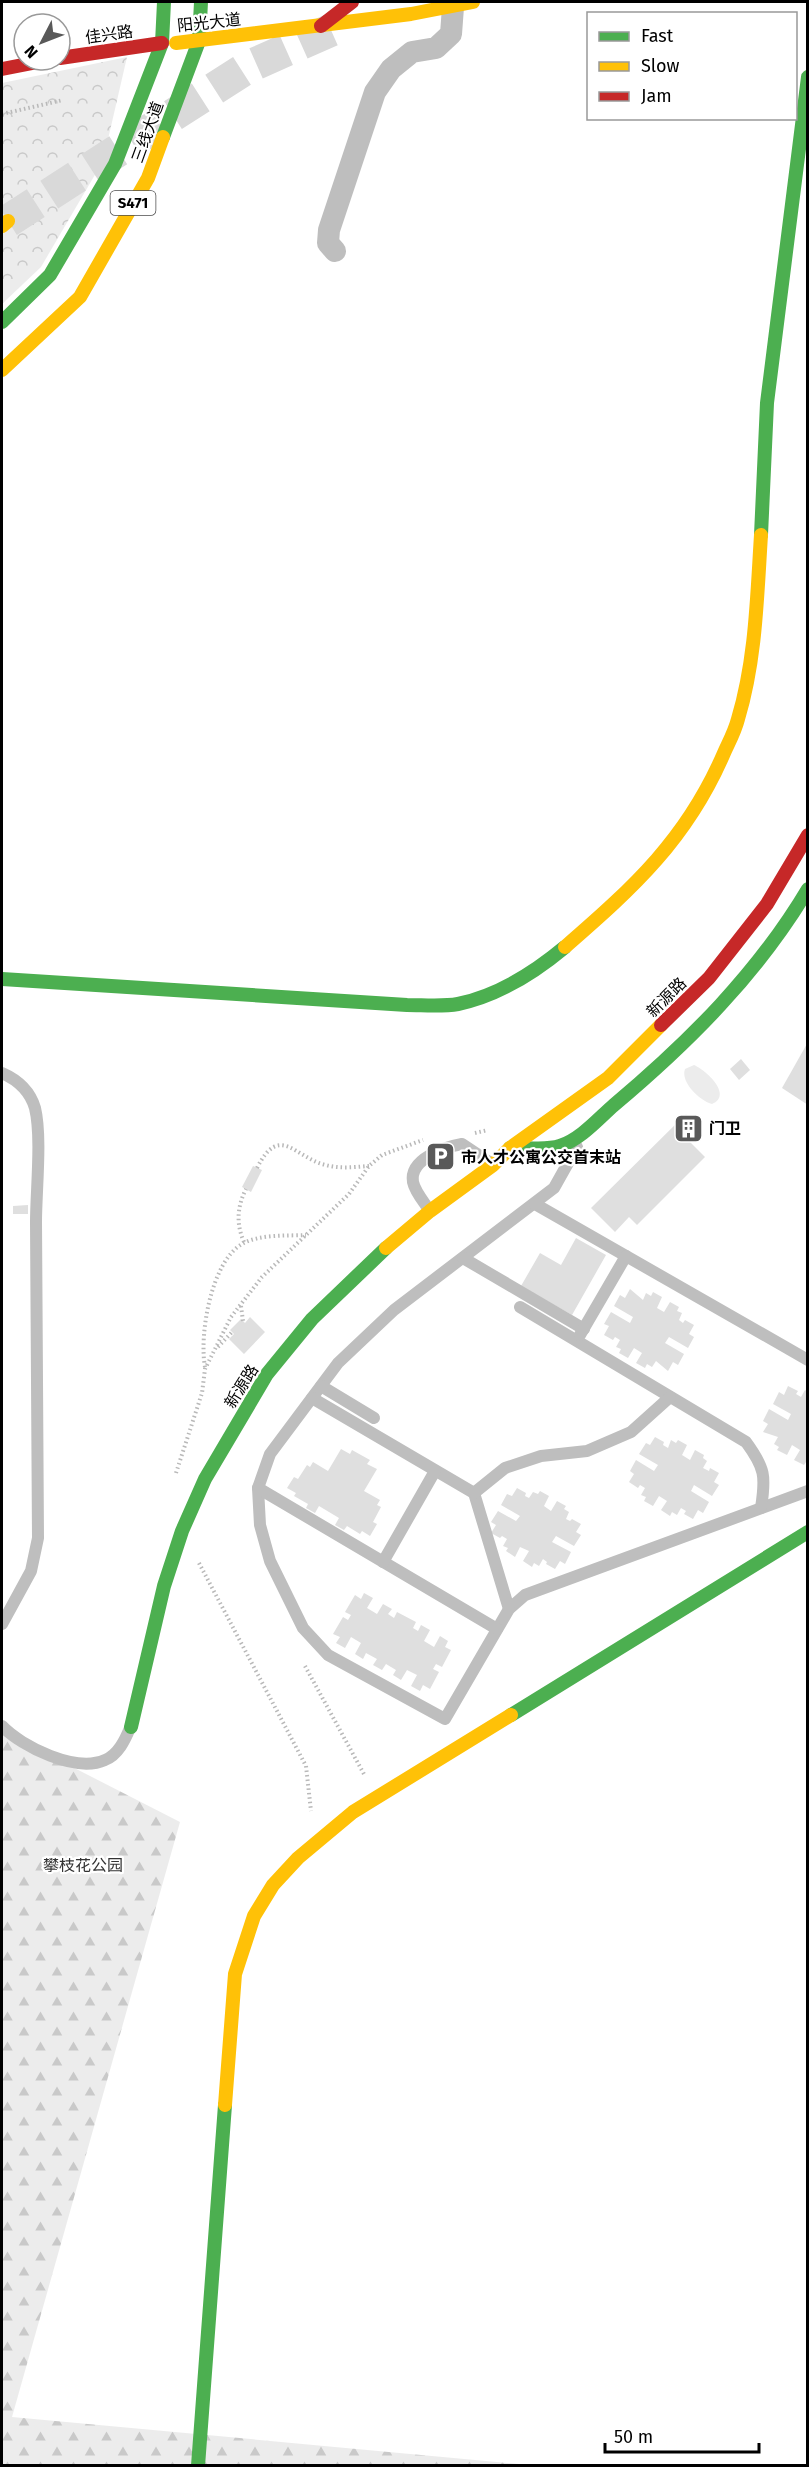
<svg xmlns="http://www.w3.org/2000/svg" width="809" height="2467" viewBox="0 0 809 2467" font-family="'Fira Sans','Noto Sans SC',sans-serif">
	<defs>
		<pattern id="forest-firs" width="22" height="20" patternUnits="userSpaceOnUse" patternTransform="scale(1.5)"><rect width="22" height="20" fill="#ececec"/><path d="M5 1l3.5 6h-7zM16 11l3.5 6h-7z" fill="#c9c9c9"/></pattern>
		<pattern id="park-crowns" width="20" height="18" patternUnits="userSpaceOnUse" patternTransform="scale(1.5)"><rect width="20" height="18" fill="#ececec"/><path d="M2 6a3 3 0 1 1 6 0M12 15a3 3 0 1 1 6 0" fill="none" stroke="#c9c9c9"/></pattern>
	</defs>
	<rect width="100%" height="100%" fill="#fff"/>
	<path fill="#ececec" d="M694,1065C706,1070 733,1095 712,1104C700,1101 680,1082 685,1069Z"/>
	<polygon fill="url(#forest-firs)" points="2,1731 180,1822 12,2417 530,2465 2,2465"/>
	<polygon fill="url(#park-crowns)" points="127,57 103,161 41,267 2,304 2,83"/>
	<g fill="#dfdfdf">
		<polygon points="808,1042 808,1105 782,1088"/>
		<polygon points="741,1059 750,1070 739,1080 730,1069"/>
		<polygon points="686,1114 701,1129 689,1141 705,1157 637,1225 629,1217 615,1232 591,1208"/>
		<polygon points="253,1166 262,1170 251,1192 242,1187"/>
		<polygon points="28,1205 28,1214 13,1214 13,1206"/>
		<polygon points="576,1238 606,1255 572,1315 521,1286 540,1253 561,1265"/>
		<polygon points="630,1289 643,1300 646,1293 651,1296 653,1292 662,1297 657,1308 664,1312 670,1302 679,1307 677,1311 682,1313 679,1320 683,1323 685,1320 694,1325 689,1334 694,1337 688,1348 669,1337 665,1343 684,1354 678,1365 673,1362 668,1371 656,1361 652,1367 647,1364 645,1368 636,1363 642,1353 634,1348 628,1358 619,1353 621,1349 616,1347 620,1340 615,1337 613,1340 604,1335 609,1326 604,1324 611,1312 630,1323 633,1317 614,1306 620,1295 625,1298"/>
		<polygon points="250,1317 265,1332 244,1354 229,1339 234,1334 230,1330 241,1319 245,1323"/>
		<polygon points="788,1386 798,1391 796,1394 801,1397 805,1390 808,1392 808,1463 806,1462 804,1465 794,1460 800,1450 792,1445 787,1455 777,1450 779,1447 774,1444 778,1437 763,1432 768,1424 763,1421 769,1409 788,1420 791,1414 773,1404 779,1392 784,1395"/>
		<polygon points="655,1437 664,1442 663,1445 668,1448 671,1440 676,1443 678,1440 687,1445 682,1455 690,1460 695,1450 704,1455 703,1458 707,1461 703,1468 709,1471 710,1468 719,1473 714,1482 719,1485 712,1496 694,1485 691,1491 709,1502 703,1513 698,1510 693,1519 684,1514 686,1511 681,1508 677,1515 672,1512 670,1516 661,1510 667,1501 659,1496 653,1506 644,1501 646,1497 641,1495 645,1488 640,1485 638,1488 629,1482 634,1474 630,1471 636,1460 654,1471 658,1465 639,1454 646,1443 650,1445"/>
		<polygon points="341,1449 350,1454 352,1450 370,1460 367,1464 377,1469 364,1491 380,1500 377,1505 381,1507 373,1522 377,1524 370,1536 362,1531 360,1534 347,1526 344,1530 335,1525 339,1518 319,1506 315,1513 306,1508 308,1504 294,1496 296,1493 287,1488 294,1477 298,1479 307,1465 310,1467 313,1462 328,1471"/>
		<polygon points="517,1488 526,1493 525,1496 529,1498 533,1492 538,1494 540,1491 549,1496 544,1506 551,1511 557,1501 566,1506 564,1509 569,1512 566,1519 570,1521 572,1519 581,1524 576,1532 581,1535 574,1546 556,1536 552,1542 571,1552 565,1564 560,1561 555,1569 546,1564 547,1562 543,1559 539,1566 534,1563 532,1567 523,1561 529,1551 520,1547 515,1557 506,1551 508,1548 503,1546 507,1539 502,1536 500,1538 491,1533 496,1525 491,1522 498,1511 516,1521 520,1516 501,1505 507,1494 512,1496"/>
		<polygon points="364,1593 373,1598 367,1608 377,1614 383,1604 392,1609 388,1614 394,1618 397,1612 416,1622 413,1628 418,1631 421,1625 430,1630 424,1641 434,1647 440,1636 448,1641 445,1647 451,1650 442,1667 436,1664 433,1669 439,1672 430,1689 423,1685 420,1691 411,1686 417,1675 407,1670 401,1680 393,1675 396,1670 386,1664 382,1670 373,1665 377,1659 366,1653 363,1659 355,1654 361,1643 351,1637 345,1648 336,1643 340,1637 333,1634 343,1617 348,1620 351,1615 345,1612 355,1595 361,1599"/>
	</g>
	<g fill="none" stroke-linecap="round" stroke-linejoin="round">
		<polyline stroke="#d9d9d9" stroke-width="33" stroke-dasharray="33 16" stroke-linecap="butt" points="8,221 248,67 338,27"/>
		<g stroke="#b9b9b9" stroke-width="4" stroke-dasharray="1.5 3" stroke-linecap="butt">
			<polyline points="2,114 63,100"/>
			<polyline points="475,1133 488,1130"/>
			<path d="M257,1168C280,1122 296,1159 326,1165C340,1169 355,1167 369,1166"/>
			<path d="M244,1242C236,1224 237,1207 246,1189"/>
			<polyline points="241,1306 243,1321"/>
			<polyline points="218,1347 232,1332"/>
			<path d="M205,1367C199,1335 211,1262 242,1244C259,1234 287,1236 306,1235"/>
			<polyline points="176,1473 202,1393 205,1369 231,1317 262,1277 349,1194 369,1166 382,1155 423,1140"/>
			<polyline points="199,1563 306,1766 311,1811"/>
			<polyline points="305,1666 365,1776"/>
		</g>
		<g stroke="#bebebe" stroke-width="12">
			<path d="M2,1073C18,1080 30,1091 35,1108C42,1137 36,1191 36,1222C36,1327 37,1432 38,1538L31,1571L2,1624"/>
			<polyline points="577,1147 554,1188 394,1310 338,1363 270,1454 258,1488 260,1525 270,1561 303,1628 328,1655 445,1719 509,1609 525,1595 808,1491"/>
			<polyline points="535,1204 808,1360"/>
			<path d="M430,1211C424,1202 415,1192 413,1182C409,1159 445,1147 462,1144L492,1164"/>
			<polyline points="463,1258 584,1329"/>
			<path d="M520,1307L746,1442C765,1468 766,1476 761,1508"/>
			<polyline points="580,1335 626,1256"/>
			<polyline points="321,1386 374,1418"/>
			<polyline points="312,1398 474,1493 509,1609"/>
			<polyline points="258,1488 497,1629"/>
			<polyline points="474,1493 505,1468 541,1456 587,1451 631,1432 670,1397"/>
			<polyline points="383,1562 435,1471"/>
			<path d="M2,1726C22,1747 76,1773 105,1760C118,1755 125,1740 130,1728"/>
		</g>
		<polyline stroke="#bebebe" stroke-width="22" points="335,251 328,243 329,230 375,92 391,69 412,52 436,48 451,34 453,7"/>
		<g stroke="#4caf50" stroke-width="14">
			<polyline points="163,137 199,41 201,2"/>
			<polyline points="2,322 50,275 115,164 162,43 164,2"/>
			<polyline points="761,535 767,403 808,77"/>
			<path d="M2,979L407,1005C423,1005 442,1007 458,1004C497,996 535,972 565,947"/>
			<path d="M510,1148C526,1147 545,1151 560,1146C581,1139 598,1119 614,1105C689,1042 758,973 808,889"/>
			<polyline points="511,1715 808,1532"/>
			<polyline points="131,1727 164,1586 182,1531 205,1479 267,1374 312,1319 386,1248"/>
			<polyline points="198,2466 225,2105"/>
		</g>
		<g stroke="#ffc107" stroke-width="14">
			<polyline points="176,43 411,14 473,2"/>
			<polyline points="2,226 8,221"/>
			<polyline points="2,370 80,297 148,178 163,137"/>
			<path d="M565,947C634,887 687,839 724,753C729,742 735,731 738,719C756,659 757,596 761,535"/>
			<polyline points="386,1248 430,1211 493,1165 510,1148 608,1078 661,1025"/>
			<polyline points="225,2105 235,1974 254,1916 273,1885 298,1858 353,1812 511,1715"/>
		</g>
		<g stroke="#c62828" stroke-width="14">
			<polyline points="321,26 352,2"/>
			<polyline points="60,58 162,43"/>
			<polyline points="2,69 48,60"/>
			<polyline points="661,1025 709,978 767,904 808,835"/>
		</g>
	</g>
	<defs>
		<symbol id="building-square" viewBox="-11 -11 22 22"><rect x="-9" y="-9" width="18" height="18" rx="4" fill="#595959" stroke="#fff"/><path d="M-4-6H4V6H1V3H-1V6H-4ZM-2.5-4.3h1.7v1.8h-1.7ZM.8-4.3h1.7v1.8H.8ZM-2.5-1h1.7V.8h-1.7ZM.8-1h1.7V.8H.8Z" fill="#fff"/></symbol>
		<symbol id="parking-square" viewBox="-11 -11 22 22"><rect x="-9" y="-9" width="18" height="18" rx="4" fill="#595959" stroke="#fff"/><path d="M-3.5-5.5H1a3.5 3.5 0 0 1 0 7H-1V5.5H-3.5ZM-1-3.4V-.6H.8a1.4 1.4 0 0 0 0-2.8Z" fill="#fff"/></symbol>
	</defs>
	<g fill-rule="evenodd">
		<use href="#building-square" x="672" y="1112" width="33" height="33"/>
		<use href="#parking-square" x="424" y="1140" width="33" height="33"/>
	</g>
	<g text-anchor="middle" stroke-width="4.5" stroke-linejoin="round" paint-order="stroke">
		<rect fill="#fff" stroke="#4c4c4c" stroke-width="1.5" x="110.5" y="191" width="45" height="24" rx="4.5"/>
		<g font-size="15" font-weight="bold" fill="#000">
			<text x="133" y="208">S471</text>
		</g>
		<g font-size="16" fill="#000" stroke="#fff">
			<text transform="translate(209 22) rotate(-6)" y="6">阳光大道</text>
			<text transform="translate(109 34) rotate(-8)" y="6">佳兴路</text>
			<text transform="translate(147 132) rotate(-70)" y="6">三线大道</text>
			<text transform="translate(666 997) rotate(-45)" y="6">新源路</text>
			<text transform="translate(241 1386) rotate(-58)" y="6">新源路</text>
		</g>
		<g font-size="16" font-weight="bold" fill="#000" stroke="#fff" text-anchor="start">
			<text x="709" y="1134">门卫</text>
			<text x="461" y="1163">市人才公寓公交首末站</text>
		</g>
		<g font-size="16" fill="#333" stroke="#fff">
			<text x="83" y="1871">攀枝花公园</text>
		</g>
	</g>
	<rect width="809" height="2467" fill="none" stroke="#000000" stroke-width="6"/>
	<rect x="587" y="12" width="210" height="108" fill="#ffffff" stroke="#999999" stroke-width="1.5"/>
	<rect x="599" y="32" width="30" height="9" fill="#4caf50" stroke="#999999" stroke-width="1.5"/>
	<text x="641" y="42" font-size="18" fill="#000000">Fast</text>
	<rect x="599" y="62" width="30" height="9" fill="#ffc107" stroke="#999999" stroke-width="1.5"/>
	<text x="641" y="72" font-size="18" fill="#000000">Slow</text>
	<rect x="599" y="92" width="30" height="9" fill="#c62828" stroke="#999999" stroke-width="1.5"/>
	<text x="641" y="102" font-size="18" fill="#000000">Jam</text>
	<g transform="translate(42 42) rotate(228)"><circle r="28" fill="#ffffff" stroke="#999999" stroke-width="1.5"/>
	<path d="M0-4.5L10 22L0 15L-10 22Z" fill="#595959"/>
	<text y="-9" font-size="16" font-weight="bold" text-anchor="middle" fill="#000000">N</text>
	</g>
	<path d="M605 2443v9h154v-9" fill="none" stroke="#000000" stroke-width="3"/>
	<text x="614" y="2443" font-size="18" fill="#000000" stroke="#ffffff" stroke-width="4.5" paint-order="stroke">50 m</text>
</svg>
